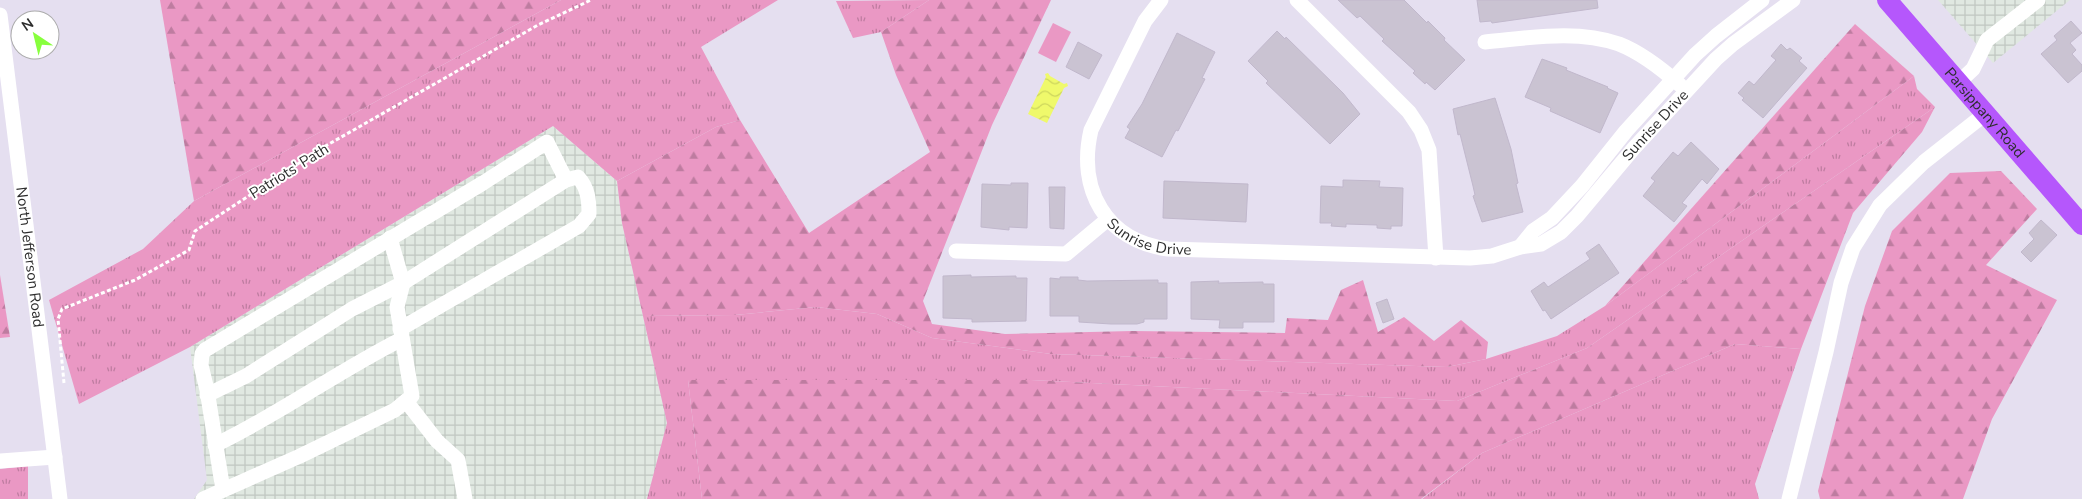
<svg xmlns="http://www.w3.org/2000/svg" width="2082" height="499" viewBox="0 0 2082 499" font-family="'Nunito Sans',sans-serif">
	<defs>
		<pattern id="industrial-grid" width="8" height="8" patternUnits="userSpaceOnUse" patternTransform="scale(1.25)"><rect width="8" height="8" fill="#e0e8e1"/><path d="M0 4h8M4 0v8" fill="none" stroke="#c0c7c1"/></pattern>
		<pattern id="grass-tufts" width="24" height="20" patternUnits="userSpaceOnUse" patternTransform="scale(1.25)"><rect width="24" height="20" fill="#ea98c4"/><path d="M3 7l-1-3M5 7V3M7 7l1-3M15 17l-1-3M17 17v-4M19 17l1-3" fill="none" stroke="#be7ca0"/></pattern>
		<pattern id="forest-firs" width="22" height="20" patternUnits="userSpaceOnUse" patternTransform="scale(1.25)"><rect width="22" height="20" fill="#ea98c4"/><path d="M5 1l3.5 6h-7zM16 11l3.5 6h-7z" fill="#be7ca0"/></pattern>
		<pattern id="water-waves" width="16" height="10" patternUnits="userSpaceOnUse" patternTransform="scale(1.25)"><rect width="16" height="10" fill="#eff96b"/><path d="M0 5q4-4 8 0t8 0" fill="none" stroke="#cdd65d"/></pattern>
	</defs>
	<rect width="100%" height="100%" fill="#e5dff0"/>
	<g fill="url(#industrial-grid)">
		<polygon points="1938,0 2070,0 1993,63"/>
		<polygon points="553,126 617,181 622,223 667,423 647,499 194,499 207,480 190,347"/>
	</g>
	<g fill="url(#grass-tufts)">
		<polygon points="561,0 778,0 701,47 740,120 716,127 617,181 553,126 190,347 79,404 49,300 143,249 194,201"/>
		<polygon points="929,0 881,32 853,38 836,1"/>
		<polygon points="1914,76 1917,89 1935,107 1587,348 1457,401 1031,380 688,380 702,499 647,499 667,423 643,316 735,315 816,307 877,314 932,338 1051,354 1447,367 1486,359 1557,336 1605,306"/>
		<polygon points="1735,344 1801,349 1755,484 1759,499 1422,499 1482,453"/>
		<polygon points="28,466 28,499 0,499 0,469"/>
	</g>
	<g fill="url(#forest-firs)">
		<polygon points="160,0 561,0 194,201"/>
		<polygon points="929,0 1051,0 992,125 923,301 932,324 1005,334 1132,331 1285,333 1287,318 1328,320 1341,290 1363,280 1378,332 1404,317 1434,341 1461,320 1488,342 1486,359 1447,367 1051,354 932,338 877,314 816,307 735,315 643,316 622,223 617,181 716,127 740,120 809,233 930,152 896,75 881,32"/>
		<polygon points="1855,24 1914,76 1605,306"/>
		<polygon points="1935,107 1922,132 1853,213 1801,349 1735,344 1482,453 1421,499 702,499 688,380 1031,380 1457,401 1587,348"/>
		<polygon points="2001,171 2037,209 1986,265 2057,300 1992,419 1963,499 1820,499 1818,491 1865,306 1892,231 1950,173"/>
		<polygon points="0,275 10,337 0,338"/>
	</g>
	<polygon fill="#ea98c4" points="1053,23 1071,32 1056,62 1038,53"/>
	<polygon fill="url(#water-waves)" points="1048,73 1050,76 1064,84 1067,83 1068,86 1064,88 1047,123 1028,114 1046,77 1045,74"/>
	<g fill="#cac3d2" stroke="#c1b8cc">
		<polygon points="1338,0 1404,0 1427,23 1428,21 1445,38 1444,40 1465,60 1435,90 1426,82 1425,84 1413,73 1415,71 1382,41 1384,39 1360,16 1357,18"/>
		<polygon points="1477,0 1597,0 1598,8 1492,23 1491,21 1480,22"/>
		<polygon points="2071,21 2082,33 2070,43 2076,50 2072,54 2082,65 2082,71 2068,83 2041,54 2057,40 2054,36"/>
		<polygon points="1277,31 1285,39 1286,37 1343,93 1360,114 1330,144 1266,83 1268,81 1248,61"/>
		<polygon points="1177,33 1215,52 1202,78 1205,79 1178,131 1176,130 1162,157 1125,138 1130,129 1127,127 1142,104"/>
		<polygon points="1078,42 1102,55 1089,79 1066,67"/>
		<polygon points="1781,44 1787,50 1790,48 1802,58 1799,61 1807,68 1763,118 1742,100 1744,98 1738,93 1749,81 1754,85 1776,60 1771,56"/>
		<polygon points="1542,59 1567,68 1566,70 1608,87 1607,88 1618,93 1600,133 1550,111 1551,108 1525,97"/>
		<polygon points="1495,98 1511,149 1518,183 1516,184 1523,212 1482,222 1473,196 1475,195 1473,186 1460,134 1458,135 1453,109"/>
		<polygon points="1691,142 1719,169 1707,184 1702,179 1682,203 1687,206 1674,222 1643,196 1655,181 1651,178 1673,152 1678,156"/>
		<polygon points="1343,180 1380,181 1379,187 1403,188 1402,226 1391,226 1391,229 1377,228 1377,225 1346,224 1346,227 1331,226 1332,223 1320,223 1321,186 1343,187"/>
		<polygon points="1164,181 1248,184 1246,222 1163,218"/>
		<polygon points="1011,183 1028,183 1027,228 1009,227 1009,230 981,227 982,184 1011,185"/>
		<polygon points="1049,187 1065,187 1064,229 1050,228"/>
		<polygon points="2041,220 2057,235 2031,262 2021,252 2034,239 2029,233"/>
		<polygon points="1599,244 1619,273 1551,319 1545,310 1543,311 1531,291 1544,282 1548,287 1590,259 1586,253"/>
		<polygon points="971,275 971,277 1016,276 1016,278 1027,278 1026,321 972,322 972,319 943,318 943,276"/>
		<polygon points="1060,277 1078,277 1078,280 1087,281 1158,280 1158,283 1167,283 1167,319 1144,319 1144,322 1137,324 1111,324 1079,322 1079,316 1050,316 1050,278 1060,279"/>
		<polygon points="1219,281 1218,283 1263,282 1263,284 1274,284 1274,322 1243,322 1243,328 1219,328 1220,320 1191,319 1191,282"/>
		<polygon points="1387,299 1394,319 1383,323 1376,303"/>
	</g>
	<g fill="none" stroke-linecap="round" stroke-linejoin="round">
		<polyline stroke="#fff" stroke-width="3" stroke-dasharray="4 2.5" stroke-linecap="butt" points="64,383 58,319 62,309 135,280 189,250 195,231 322,148 538,25 591,0"/>
		<g stroke="#fff" stroke-width="15">
			<path id="s1" d="M1161,0L1145,21L1091,130C1077,190 1106,241 1168,249L1470,258L1492,256L1520,247L1541,244L1561,232L1577,216L1634,148L1716,59L1733,44L1793,0"/>
			<polyline points="1297,0 1409,112 1421,130 1429,150 1436,258"/>
			<path id="s2" d="M0,15L60,499"/>
			<path d="M1485,42C1529,38 1577,29 1619,44C1642,53 1662,69 1680,85"/>
			<polyline points="1958,83 1973,69 1987,40 2038,0"/>
			<polyline points="1520,247 1533,231 1552,218 1582,186 1626,131 1695,55 1716,36 1762,0"/>
			<polyline points="956,251 1066,254 1108,219"/>
			<path d="M207,395L246,376L352,309L403,283L566,180L578,177C588,188 589,200 589,214L579,226L400,329"/>
			<polyline points="406,401 437,441 458,460 465,499"/>
			<path d="M215,445C280,414 338,371 402,339"/>
			<polyline points="0,461 55,457"/>
			<polyline points="223,490 207,390 201,365 202,354 205,350 483,183 547,142 566,180"/>
			<polyline points="203,499 300,456 395,410 412,396 397,307 403,283 390,238"/>
			<polyline points="1789,499 1826,352 1841,283 1853,248 1880,205 1924,162 1985,114"/>
		</g>
		<path stroke="#b557fc" stroke-width="20" id="s3" d="M1887,0L2082,225"/>
	</g>
	<g text-anchor="middle" stroke-width="4" stroke-linejoin="round" paint-order="stroke">
		<g font-size="15" fill="#2d2d2d" stroke="#fff">
			<text dy="5" stroke="none"><textPath href="#s3" startOffset="149">Parsippany Road</textPath></text>
			<text dy="5" stroke="none"><textPath href="#s1" startOffset="851">Sunrise Drive</textPath></text>
			<text transform="translate(289 171) rotate(-32)" y="5">Patriots' Path</text>
			<text dy="5" stroke="none"><textPath href="#s1" startOffset="289">Sunrise Drive</textPath></text>
			<text dy="5" stroke="none"><textPath href="#s2" startOffset="244">North Jefferson Road</textPath></text>
		</g>
	</g>
	<g transform="translate(35 35) rotate(325)"><circle r="24" fill="#ffffff" stroke="#ababab"/>
	<path d="M0-4L9 19L0 12L-9 19Z" fill="#88ff3d"/>
	<text y="-8" font-size="14" font-weight="bold" text-anchor="middle" fill="#2d2d2d">N</text>
	</g>
</svg>
